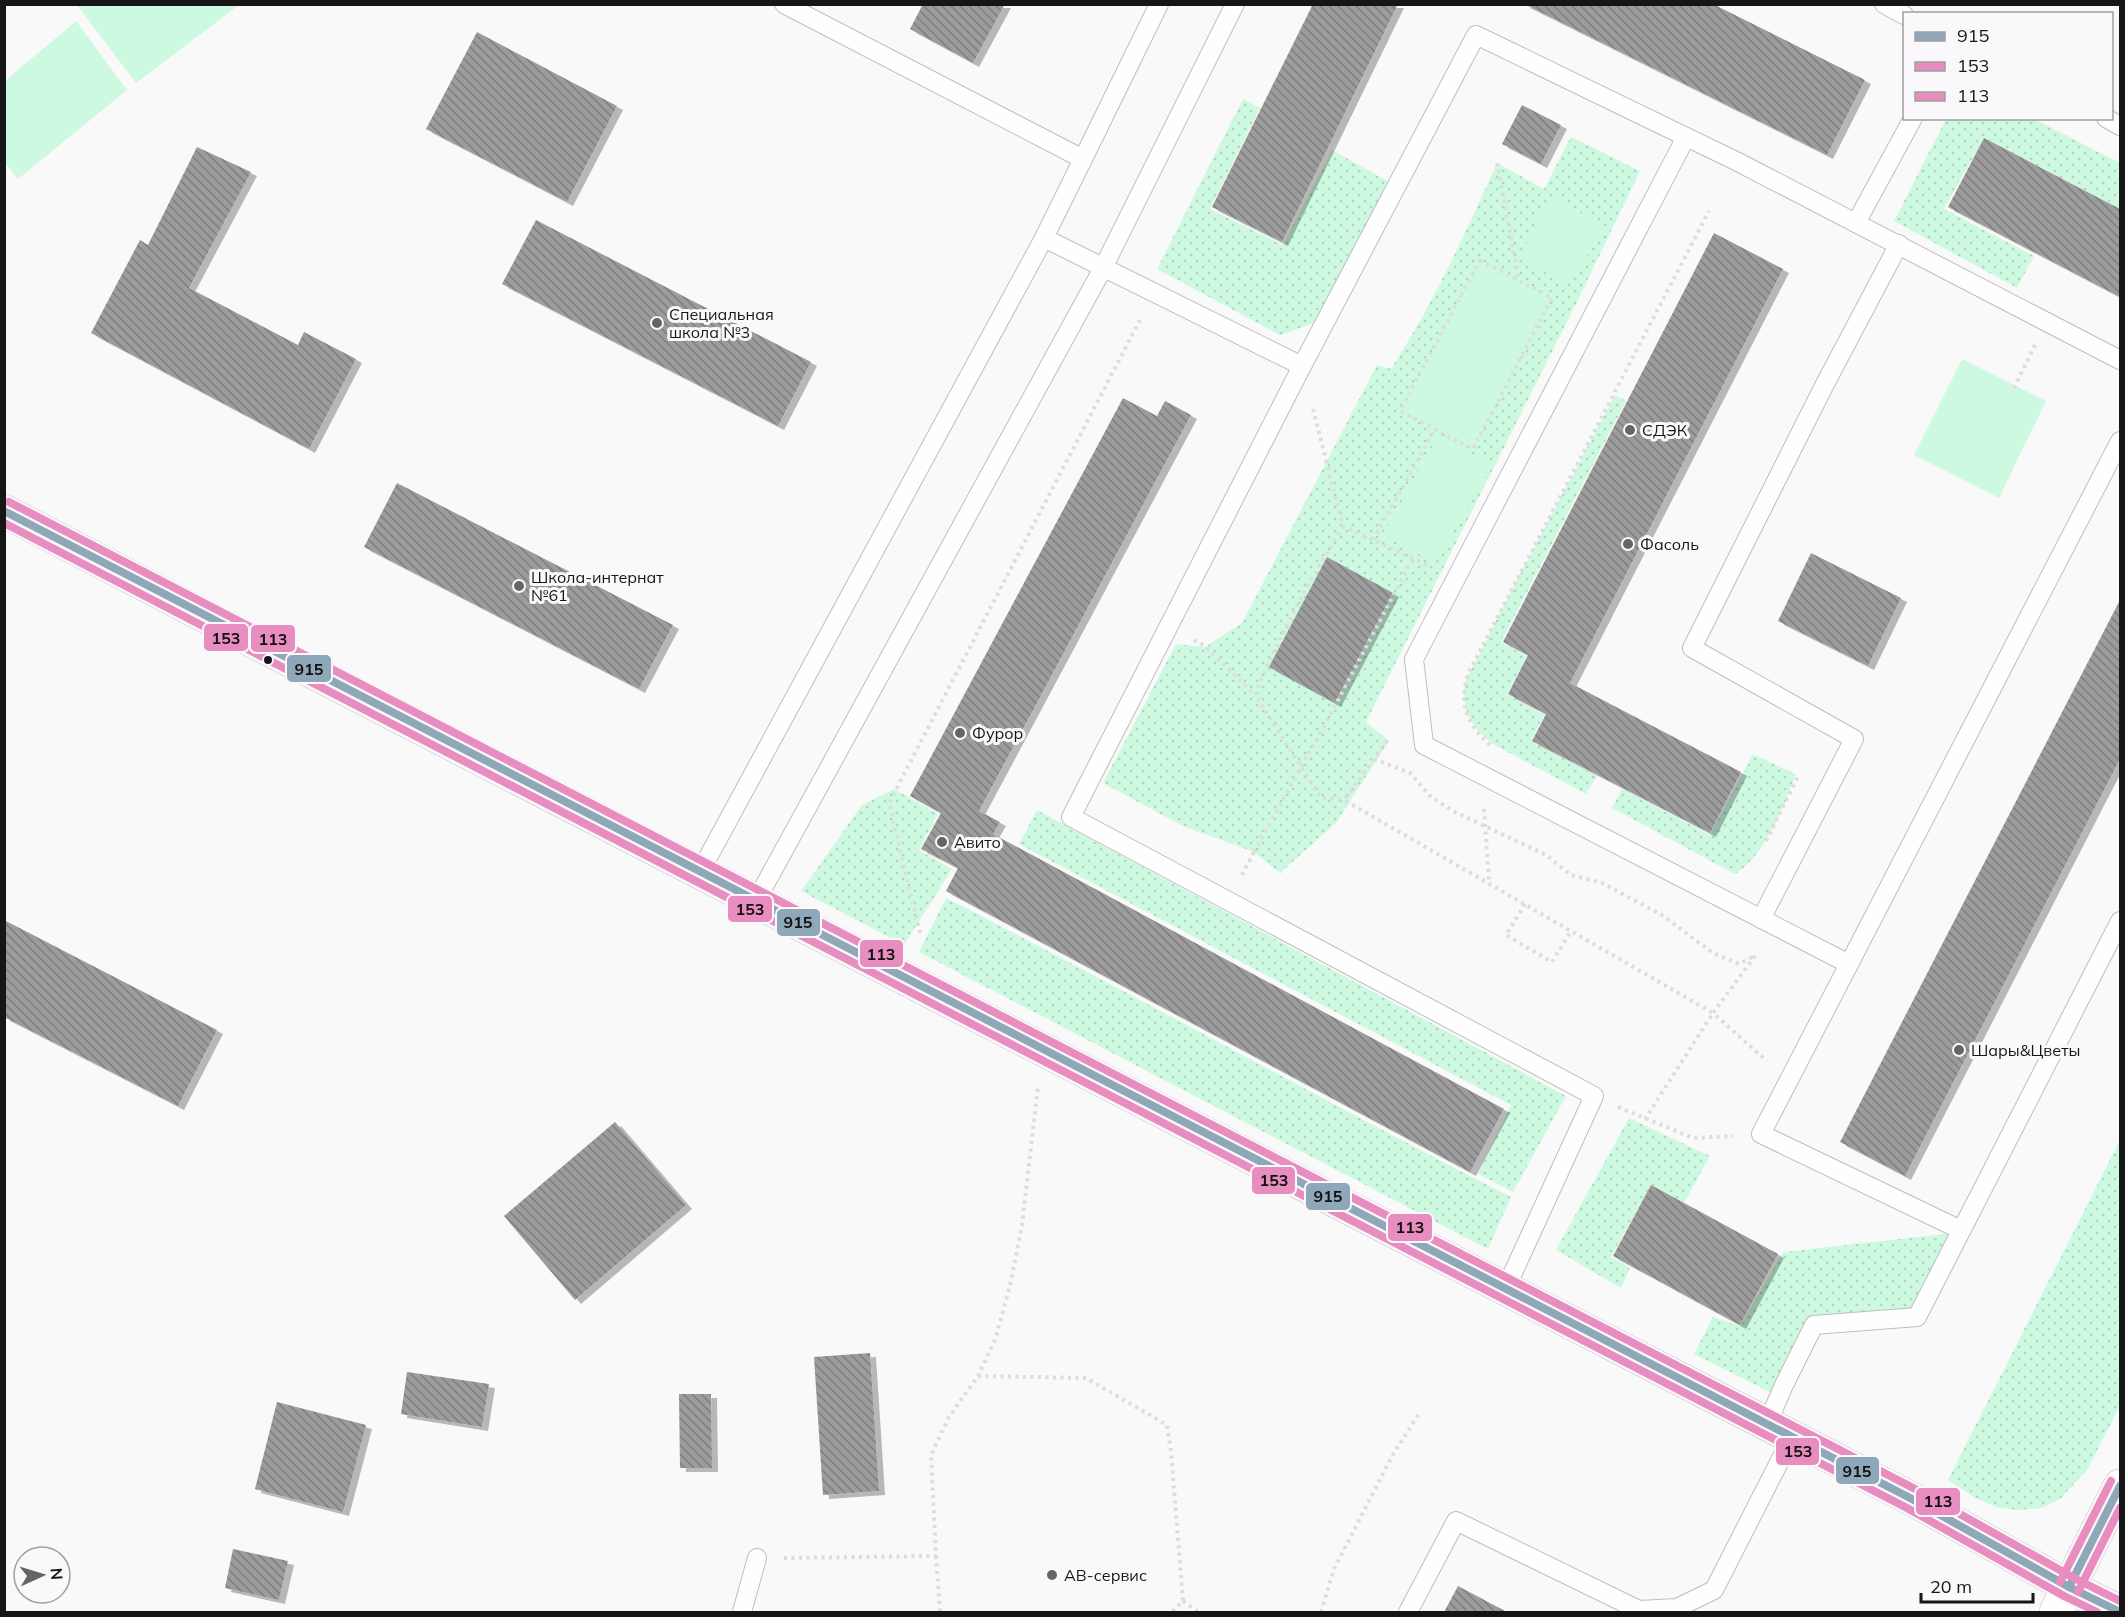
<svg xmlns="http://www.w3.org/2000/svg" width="2125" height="1617" viewBox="0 0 2125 1617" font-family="Mulish,sans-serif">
	<defs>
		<pattern id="grass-dots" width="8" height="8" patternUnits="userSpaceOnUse" patternTransform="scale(1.5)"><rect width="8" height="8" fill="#cef9e1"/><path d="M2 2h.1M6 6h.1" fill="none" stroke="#b0d5c0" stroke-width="1.8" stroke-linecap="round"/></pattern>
		<pattern id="building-back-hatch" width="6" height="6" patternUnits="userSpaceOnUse" patternTransform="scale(1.5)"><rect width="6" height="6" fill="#9d9c9d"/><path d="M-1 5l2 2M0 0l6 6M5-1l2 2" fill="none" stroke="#7f7e7f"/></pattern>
		<filter id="shadow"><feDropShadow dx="6" dy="4" stdDeviation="0" flood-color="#0004"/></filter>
	</defs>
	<rect width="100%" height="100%" fill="#faf9fa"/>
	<g fill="url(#grass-dots)">
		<polygon points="1243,99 1260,108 1210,209 1283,245 1332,150 1389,182 1314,323 1280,335 1157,269"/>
		<polygon points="1946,119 2034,119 2120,163 2120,209 1984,138 1944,209 2034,256 2017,288 1894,221"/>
		<path d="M1571,137L1640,171L1578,300L1366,722L1389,741L1336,823L1280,873L1254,852L1183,826L1103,783L1176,644L1205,647L1242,623L1377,365L1391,369C1433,304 1465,234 1497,163L1544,189Z"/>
		<polygon points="1615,395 1626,401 1501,642 1527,656 1507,694 1544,715 1531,741 1597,776 1586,794 1491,743 1477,730 1467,713 1463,693 1467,678 1507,599"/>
		<path d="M1753,754L1796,774C1785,805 1764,857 1735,874L1612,808L1622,789L1710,835Z"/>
		<polygon points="894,789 938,814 919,850 952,869 904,945 801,891 862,805"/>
		<polygon points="1037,810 1566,1096 1513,1192 1478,1174 1511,1105 1019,844"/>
		<path d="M946,898C1136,995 1321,1100 1511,1197L1488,1249L919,952Z"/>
		<polygon points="1629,1118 1710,1156 1684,1203 1651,1185 1611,1257 1630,1268 1621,1288 1556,1250"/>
		<polygon points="2120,1140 2120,1406 2087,1470 2060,1499 2041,1508 2018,1510 1996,1507 1974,1497 1948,1480"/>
		<polygon points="1954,1233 1914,1310 1808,1322 1771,1393 1694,1354 1713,1317 1740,1326 1783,1252"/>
	</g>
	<g fill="#cef9e1">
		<polygon points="77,5 239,5 136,83"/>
		<polygon points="76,21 127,90 18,179 5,163 5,81"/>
		<polygon points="1549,196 1607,227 1567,284 1519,259"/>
		<polygon points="1480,260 1552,298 1473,448 1401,411"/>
		<polygon points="1962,359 2046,401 1999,498 1914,455"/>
		<polygon points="1439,434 1492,466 1435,563 1383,535"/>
	</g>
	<g fill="url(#building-back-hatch)" filter="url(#shadow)">
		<polygon points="923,4 1005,4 973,63 910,29"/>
		<polygon points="1313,4 1398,4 1282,242 1212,207"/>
		<polygon points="1524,4 1713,4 1865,80 1827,155"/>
		<polygon points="477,32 617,106 567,202 426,129"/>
		<polygon points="1522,105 1561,125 1541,164 1502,144"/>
		<polygon points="1984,138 2120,209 2120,297 1948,207"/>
		<polygon points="197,147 251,172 189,288 298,345 304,332 356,359 309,449 91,333 140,240 148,245"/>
		<polygon points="536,220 811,362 778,426 502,284"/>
		<polygon points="1714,233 1783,269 1570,683 1741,772 1710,833 1532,741 1546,714 1508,694 1528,655 1503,642"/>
		<polygon points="1123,398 1157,416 1165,401 1191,415 979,811 1000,822 993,834 1504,1109 1470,1172 946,891 958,868 921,849 941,813 910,796"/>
		<polygon points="397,483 673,625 639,689 364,547"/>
		<polygon points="1811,553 1901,598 1868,666 1778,621"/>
		<polygon points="1327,557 1393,593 1335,703 1269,667"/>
		<polygon points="2120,600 2120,759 1905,1176 1840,1142"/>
		<polygon points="4,920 217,1030 178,1106 4,1017"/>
		<polygon points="615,1122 686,1205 575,1300 504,1216"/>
		<polygon points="1651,1185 1778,1254 1740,1325 1613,1256"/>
		<polygon points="870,1353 879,1491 823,1495 814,1357"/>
		<polygon points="407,1372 489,1384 482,1427 401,1414"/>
		<polygon points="679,1394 711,1394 712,1468 680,1468"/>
		<polygon points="277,1402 366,1425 343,1512 255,1489"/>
		<polygon points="233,1549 288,1561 279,1600 225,1588"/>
		<polygon points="1458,1586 1507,1612 1444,1612"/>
	</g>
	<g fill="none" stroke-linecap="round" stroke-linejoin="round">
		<defs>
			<g id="lane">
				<polyline points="1884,4 1904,15"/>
				<polyline points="2106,118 2120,126"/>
				<polyline points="1686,137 1414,659 1424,745 1849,964"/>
				<polyline points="1083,159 1159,4"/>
				<polyline points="1856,223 1913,118"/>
				<polyline points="1044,238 1302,366 1476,35 1738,162 2120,360"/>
				<polyline points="1302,366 1071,817 1594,1096 1506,1288"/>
				<polyline points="700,872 1044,238 1083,159 784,4"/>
				<polyline points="756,901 1103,268 1235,4"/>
				<polyline points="1761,919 1854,739 1692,648 1825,384 1899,244"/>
				<polyline points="1961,1230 1761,1134 2120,441"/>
				<polyline points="1767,1424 1784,1385 1814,1325 1917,1317 2120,921"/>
				<polyline points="742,1612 757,1558"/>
				<polyline points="1408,1612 1456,1521 1639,1610 1677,1608 1714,1590 1792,1437"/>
			</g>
			<polyline id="street" points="4,511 272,651 1912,1499 2069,1587 2120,1612"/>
			<polyline id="secondary" points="2056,1612 2120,1486"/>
		</defs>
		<use href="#lane" stroke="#bfbebf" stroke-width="20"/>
		<use href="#street" stroke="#bfbebf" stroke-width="34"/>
		<use href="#secondary" stroke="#bfbebf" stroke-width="34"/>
		<g stroke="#dddcdd" stroke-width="4" stroke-dasharray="3 4.5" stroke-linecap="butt">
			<polyline points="1497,163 1519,280"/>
			<polygon points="1480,260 1552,298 1473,449 1400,411"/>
			<polyline points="2014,388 2035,345"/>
			<polyline points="1313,409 1343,526 1431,567"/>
			<path d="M1343,526C1310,580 1278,637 1255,695L1321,798L1344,800"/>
			<polyline points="1373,540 1435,429"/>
			<polyline points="1194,640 1205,646 1255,695"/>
			<polyline points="1387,741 1344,800 1713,1013 1645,1119"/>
			<path d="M1490,745C1466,723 1458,703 1469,672L1709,211"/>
			<polyline points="1374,759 1410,773 1431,797 1453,811 1546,855 1571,875 1602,883 1662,915 1713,953 1739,964 1756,955"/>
			<polyline points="1484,809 1489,882"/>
			<polyline points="1766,841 1798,777"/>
			<polyline points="1254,852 1336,704 1413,558"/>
			<polyline points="1242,875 1254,852"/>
			<polyline points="1525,904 1506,935 1552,962 1571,931"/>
			<polyline points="920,933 889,803 1141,318"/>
			<polyline points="1755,956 1713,1013 1767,1061"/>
			<polyline points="1618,1107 1693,1138 1733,1136"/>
			<polyline points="978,1376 1086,1378 1167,1425 1171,1452 1183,1601 1172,1612"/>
			<polyline points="936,1556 940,1612"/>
			<polyline points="784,1558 936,1556 931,1455 949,1417 978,1376 995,1340 1010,1286 1022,1225 1038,1086"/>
			<polyline points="1183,1601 1198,1612"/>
			<polyline points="1321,1612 1334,1569 1391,1458 1420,1412"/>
		</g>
		<use href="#lane" stroke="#fefefe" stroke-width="18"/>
		<use href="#street" stroke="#fefefe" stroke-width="33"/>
		<use href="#secondary" stroke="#fefefe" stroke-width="33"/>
		<defs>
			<g id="bus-1">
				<polyline points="4,511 1912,1499 2069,1587 2120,1612"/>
				<polyline points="2069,1587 2120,1486"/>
			</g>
			<g id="bus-2">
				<polyline points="4,523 1907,1508 2064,1596 2097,1612"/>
				<polyline points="2078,1592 2120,1508"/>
			</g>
			<g id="bus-3">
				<polyline points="9,502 1917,1490 2074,1578 2120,1601"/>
				<polyline points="2060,1582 2111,1481"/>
			</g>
		</defs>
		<use href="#bus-1" stroke="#fbf8fb" stroke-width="12"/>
		<use href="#bus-2" stroke="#fbf8fb" stroke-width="12"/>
		<use href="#bus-3" stroke="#fbf8fb" stroke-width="12"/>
		<use href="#bus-1" stroke="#8fa8b9" stroke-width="8"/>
		<use href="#bus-2" stroke="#e88dbf" stroke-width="8"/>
		<use href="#bus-3" stroke="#e88dbf" stroke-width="8"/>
	</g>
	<g fill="#666566" stroke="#fbf8fb" stroke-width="2">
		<circle cx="657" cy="323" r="6"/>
		<circle cx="1630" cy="430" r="6"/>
		<circle cx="1628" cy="544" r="6"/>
		<circle cx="519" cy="586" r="6"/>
		<circle cx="960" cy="733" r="6"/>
		<circle cx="942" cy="842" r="6"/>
		<circle cx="1959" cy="1050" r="6"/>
		<circle cx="1052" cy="1575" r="6"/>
	</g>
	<circle fill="#171617" stroke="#fbf8fb" stroke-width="2" cx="268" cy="660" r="5"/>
	<g text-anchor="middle" stroke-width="6" stroke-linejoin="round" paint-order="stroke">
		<g font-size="16" fill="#171617" stroke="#fbf8fb" text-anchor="start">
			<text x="669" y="320">Специальная<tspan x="669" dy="18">школа №3</tspan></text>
			<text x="1642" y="436">СДЭК</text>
			<text x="1640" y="550">Фасоль</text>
			<text x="531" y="583">Школа-интернат<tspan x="531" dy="18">№61</tspan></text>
			<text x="972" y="739">Фурор</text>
			<text x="954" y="848">Авито</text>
			<text x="1971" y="1056">Шары&amp;Цветы</text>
			<text x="1064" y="1581">АВ-сервис</text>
		</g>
	</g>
	<g stroke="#fbf8fb" stroke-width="2">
		<rect x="203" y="623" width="46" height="29" rx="6" fill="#e88dbf"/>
		<rect x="250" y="624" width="46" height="29" rx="6" fill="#e88dbf"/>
		<rect x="286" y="654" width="46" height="29" rx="6" fill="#8fa8b9"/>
		<rect x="727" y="895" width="46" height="28" rx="6" fill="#e88dbf"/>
		<rect x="776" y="908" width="45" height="29" rx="6" fill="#8fa8b9"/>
		<rect x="859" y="939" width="45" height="29" rx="6" fill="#e88dbf"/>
		<rect x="1251" y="1166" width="45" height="29" rx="6" fill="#e88dbf"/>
		<rect x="1305" y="1182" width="46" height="29" rx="6" fill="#8fa8b9"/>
		<rect x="1387" y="1213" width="46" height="29" rx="6" fill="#e88dbf"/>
		<rect x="1775" y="1437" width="45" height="29" rx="6" fill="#e88dbf"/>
		<rect x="1835" y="1456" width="45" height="29" rx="6" fill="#8fa8b9"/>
		<rect x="1915" y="1487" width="46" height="29" rx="6" fill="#e88dbf"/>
	</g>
	<g font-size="16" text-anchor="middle" font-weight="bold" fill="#111">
		<text x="226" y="644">153</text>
		<text x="273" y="645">113</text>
		<text x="309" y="675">915</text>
		<text x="750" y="915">153</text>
		<text x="798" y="928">915</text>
		<text x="881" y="960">113</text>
		<text x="1274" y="1186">153</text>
		<text x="1328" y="1202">915</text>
		<text x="1410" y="1233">113</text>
		<text x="1798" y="1457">153</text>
		<text x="1857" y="1477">915</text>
		<text x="1938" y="1507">113</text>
	</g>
	<rect width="2125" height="1617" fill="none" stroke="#171617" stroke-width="12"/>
	<rect x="1903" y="12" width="210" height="108" fill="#fbf8fb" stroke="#a09ea0" stroke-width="1.5"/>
	<rect x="1915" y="32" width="30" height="9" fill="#8fa8b9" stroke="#a09ea0" stroke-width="1.5"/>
	<text x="1957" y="42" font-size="18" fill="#171617">915</text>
	<rect x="1915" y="62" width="30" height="9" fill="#e88dbf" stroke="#a09ea0" stroke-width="1.5"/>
	<text x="1957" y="72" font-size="18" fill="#171617">153</text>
	<rect x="1915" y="92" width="30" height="9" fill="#e88dbf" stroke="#a09ea0" stroke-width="1.5"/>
	<text x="1957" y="102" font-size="18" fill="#171617">113</text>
	<g transform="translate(42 1575) rotate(86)"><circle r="28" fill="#fbf8fb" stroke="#a09ea0" stroke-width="1.5"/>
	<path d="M0-4.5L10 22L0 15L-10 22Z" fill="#666566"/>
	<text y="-9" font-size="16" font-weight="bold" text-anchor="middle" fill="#171617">N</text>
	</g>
	<path d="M1921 1593v9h112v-9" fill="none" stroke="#171617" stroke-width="3"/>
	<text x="1930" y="1593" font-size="18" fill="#171617" stroke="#fbf8fb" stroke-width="4.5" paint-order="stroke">20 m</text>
</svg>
